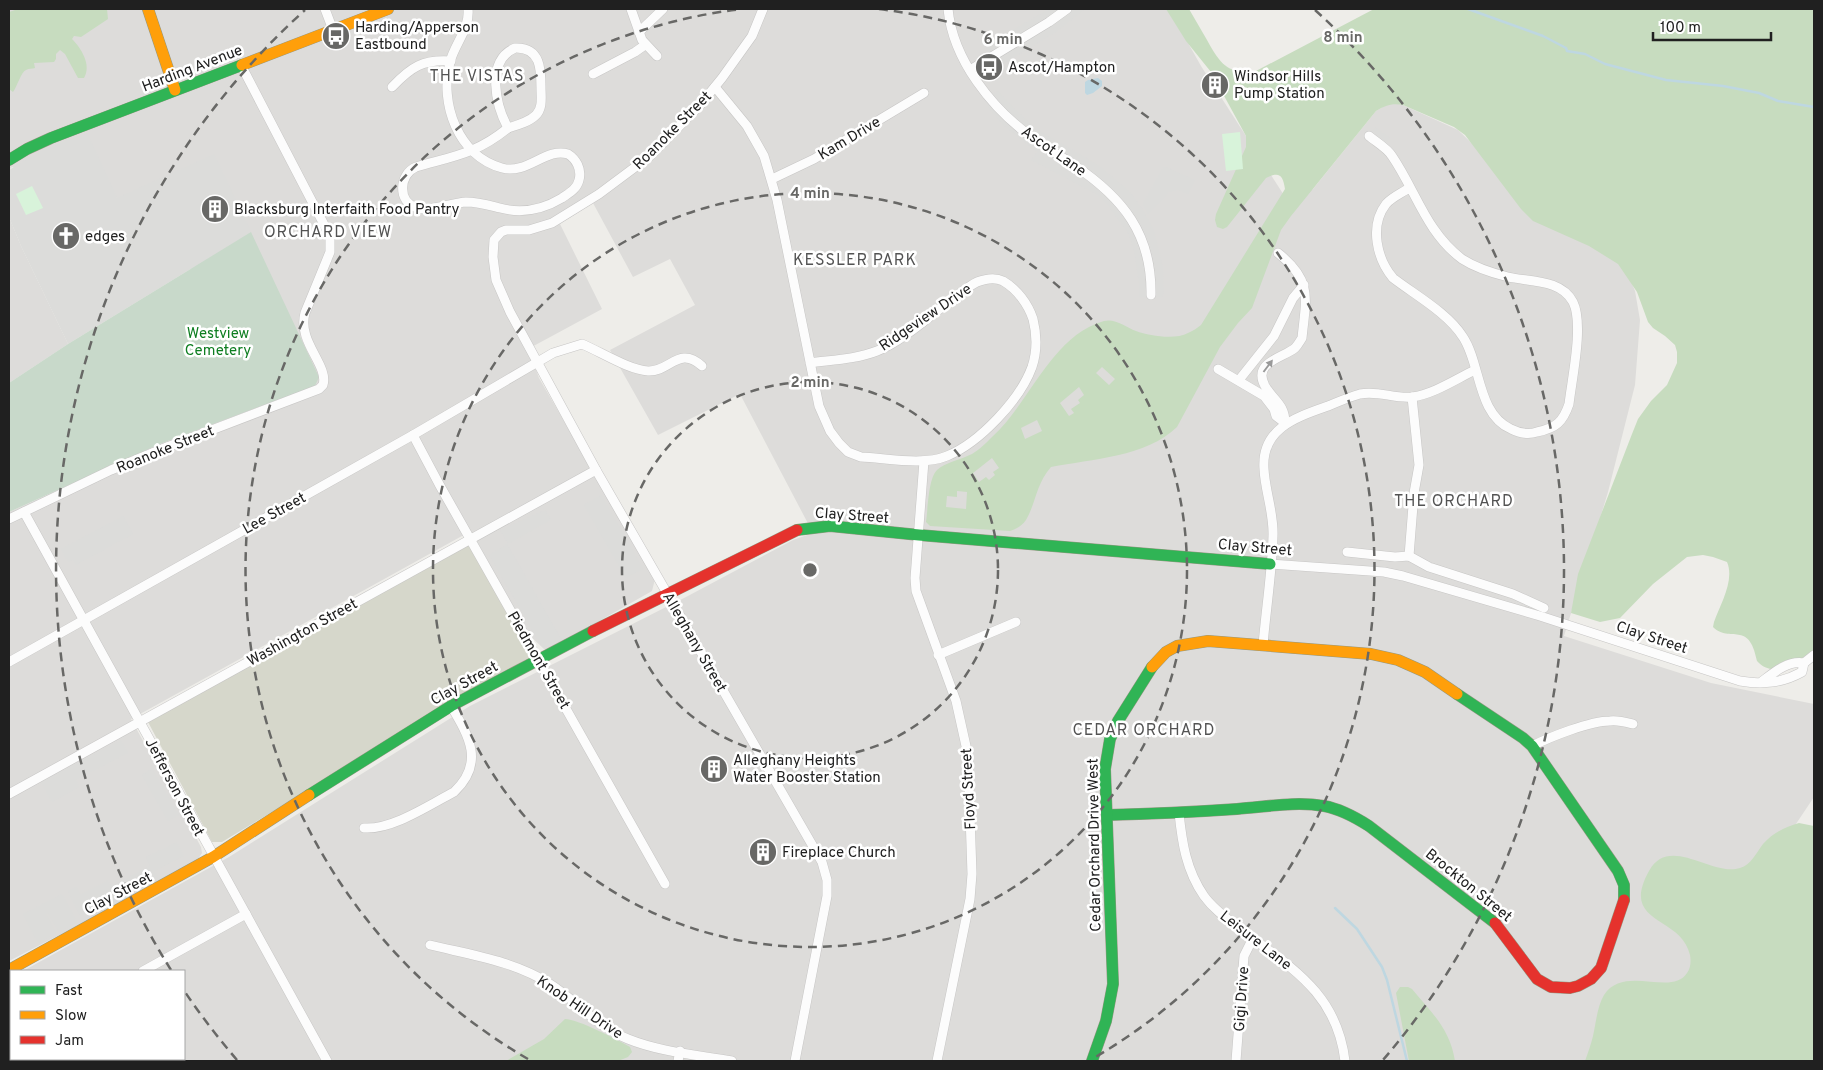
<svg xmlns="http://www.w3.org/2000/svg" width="1823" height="1070" viewBox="0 0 1823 1070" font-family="Overpass,sans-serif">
	<rect width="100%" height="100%" fill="#eeede9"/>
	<g fill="#dddcda">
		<polygon points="9,9 1169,9 1201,66 1289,203 1313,189 1376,111 1386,105 1394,103 1403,105 1458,130 1488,159 1624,263 1635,291 1640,320 1635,385 1608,492 1564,636 1711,683 1814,704 1814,797 1637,1061 9,1061 9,979 11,978 11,1059 184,1059 184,971 23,971 229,857 470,706 686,597 793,540 813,533 740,394 658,435 610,350 695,305 670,259 633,277 593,203 560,224 602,309 528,349 539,378 655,579 652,591 550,649 544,649 530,636 471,531 131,719 186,819 201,847 202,853 198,859 129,899 9,961 9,512 160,444 315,386 117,198 12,167 9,170"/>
		<polygon points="9,217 21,246 68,344 9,383"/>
	</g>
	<g fill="#dcdcda">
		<polygon points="1049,9 1085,9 1059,30 1000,66 985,46"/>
		<polygon points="998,91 1015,109 1035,128 1100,166 1131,193 1143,210 1154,230 1163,268 1164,291 1162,297 1139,297 1139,283 1134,251 1129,235 1110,208 1096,194 1031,160 1037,152 1002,124 989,108 984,98"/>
		<polygon points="1375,127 1390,138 1386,143 1371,132"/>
		<polygon points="87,133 117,198 214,154 251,232 68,344 21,246 9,217 9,170 40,151"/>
		<polygon points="1164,166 1195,180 1188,194 1177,190 1169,192 1148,214 1143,204"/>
		<polygon points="601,495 643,569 626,578 584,505"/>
		<polygon points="545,510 551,520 508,544 500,530"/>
		<polygon points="123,516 133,534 76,565 73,559 68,562 61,549"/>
		<polygon points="507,544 562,640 552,646 546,647 542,646 539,642 489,555"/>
		<polygon points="121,740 128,753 76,780 79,787 52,802 41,782"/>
		<polygon points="152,769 179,815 168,821 142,775"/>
		<polygon points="177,842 184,856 155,871 158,877 80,916 68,891 76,887 80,894 108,880 111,886 150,866 146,857"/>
		<polygon points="62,894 77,922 59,932 48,913 46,914 56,933 38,943 23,914"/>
	</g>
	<polygon fill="#d6d7cb" points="470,539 535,654 222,842 212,842 148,722"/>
	<g fill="#c7dcbf" fill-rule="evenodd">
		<path d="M18,9H107L108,19L81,37L74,36L72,39C81,48 92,65 84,78H78L65,54L60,50L56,54V59L54,62L34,63L35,68C32,69 29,68 26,70C21,72 17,87 13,92L9,89V12Z"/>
		<path d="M1166,9H1189C1195,19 1201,30 1207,40C1220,63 1227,75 1256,71L1374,9H1814V651C1796,661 1774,680 1757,661C1749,619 1730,644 1713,627L1714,622C1720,605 1735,580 1727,562L1713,557L1703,555L1687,557L1653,584L1620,618L1600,622L1571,613L1578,574L1632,434L1638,419L1651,401L1667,385L1677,363V352L1675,345L1665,336L1653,328L1648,322L1637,292L1618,264L1589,246L1533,221L1521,209L1465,135L1454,127L1403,105C1392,103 1386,105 1376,111L1291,216L1281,230L1252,308L1238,323L1220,347L1177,427C1146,457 1092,459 1051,467C1036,484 1036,503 1026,520C1022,526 1016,529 1010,531L930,526L926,522C928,509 928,479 937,470C944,463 962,459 972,454C979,450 986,443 992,437C1030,403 1051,336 1104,321C1115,318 1126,327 1136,331C1150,336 1175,340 1188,333C1193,331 1197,328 1201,325L1285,189C1283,176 1280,171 1266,178L1227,227L1223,229L1217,227L1215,220L1216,214L1246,147V136L1211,72L1186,41ZM1102,367L1115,379L1109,385L1096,373ZM1079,387L1084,395L1078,400L1080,403L1071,409L1074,413L1069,416L1060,403ZM1037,420L1042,431L1025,439L1021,428ZM992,458L999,468L993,472L995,475L989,480L986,477L979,482L973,473ZM957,491L967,492L966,509L946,507L947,496L957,497Z"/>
		<path d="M1799,823L1814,826V1061H1585C1588,1053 1591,1044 1593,1036C1596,1023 1597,1007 1604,995C1624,964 1672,997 1687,973C1691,968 1691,960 1690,955C1681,915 1619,925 1649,871C1669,834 1712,877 1740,868C1751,865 1756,853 1763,844C1773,833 1785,827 1799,823Z"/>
		<path d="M1400,987H1408L1412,989C1432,1013 1450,1029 1455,1061H1409L1396,993Z"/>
		<path d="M565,1019C578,1019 618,1040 630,1047L632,1052L628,1057L618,1061H506L544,1039Z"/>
	</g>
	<polygon fill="#c8d9ca" points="251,232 319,377 315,386 160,444 9,512 9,383 68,344"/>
	<g fill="#d8f3da">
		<polygon points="1240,132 1243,169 1226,171 1222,134"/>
		<polygon points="32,186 43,208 26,215 16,194"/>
	</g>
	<polygon fill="#bed7e1" points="1098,78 1102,81 1102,86 1093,93 1087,95 1085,93 1085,82 1088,80"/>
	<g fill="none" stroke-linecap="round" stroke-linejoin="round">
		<g stroke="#bed7e1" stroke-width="2.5">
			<polyline points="1468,9 1543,36 1566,48 1567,51 1585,54 1605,64 1666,80 1723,86 1759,93 1778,101 1814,107"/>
			<polyline points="1335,908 1357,929 1382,967 1387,980 1407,1061"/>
		</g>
		<defs>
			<g id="street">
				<polyline points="325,9 333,30"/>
				<path d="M468,9C470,29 455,43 450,62C439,103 458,156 502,168C527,175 546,147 568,154C576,159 582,169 579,180C577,189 569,193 562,198C542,210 522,214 500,208C488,205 478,202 466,202C452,203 429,212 417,208C397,202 399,174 416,167C454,156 476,154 508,128"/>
				<polyline points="631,9 642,40 657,56"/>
				<polyline points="763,9 752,36 722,78 700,105 650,156 599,194 552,223 529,230 506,230 501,232 494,240 493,257 496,280 510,312 596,470 822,862 827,880 827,896 795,1061"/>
				<path d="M948,9C953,60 992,109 1033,138C1046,148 1061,156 1074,165C1123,198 1152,234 1151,295"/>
				<polyline points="639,32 663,9"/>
				<path d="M515,48C541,47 541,70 541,88C541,97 543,108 536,115C529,122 518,125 508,128C496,106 485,61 515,48Z"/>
				<polyline points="970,70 1049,22 1067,9"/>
				<polyline points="593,74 635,52 645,45"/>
				<path d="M392,87C411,67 423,59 451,61"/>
				<path d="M715,87L747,126L764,156L777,200L819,406L830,431L839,443L848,452L861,457C886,458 923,466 947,456C979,443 1020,400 1032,367C1037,352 1037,335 1033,319C1028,304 1017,289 1003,281C995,277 985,279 977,282C969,286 962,292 955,297C932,314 903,341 877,351C857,359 832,360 810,363"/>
				<path d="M1369,136C1376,142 1387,148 1392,156C1416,191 1426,232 1462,259C1476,268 1492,273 1508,277C1530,282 1561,279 1573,302C1584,324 1572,378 1569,404C1563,422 1556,428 1537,432C1528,435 1519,433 1511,429C1477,414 1481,364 1463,337C1448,313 1415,295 1393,278C1377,259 1369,226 1386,204C1392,197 1402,193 1409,188"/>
				<polyline points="772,179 814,159 924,93"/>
				<path d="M1278,253C1313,281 1306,298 1302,338C1300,341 1298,345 1295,348C1283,358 1252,362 1265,386C1273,400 1285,404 1285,423"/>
				<polyline points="1218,369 1264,396 1274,409 1276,416 1285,423"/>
				<polyline points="1239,380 1274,336 1293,298 1304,285"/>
				<polyline points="413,435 439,484 665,884"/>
				<polyline points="924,461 915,578 916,591 956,701 968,755 972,874 970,899 937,1061"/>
				<polyline points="24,512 327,1061"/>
				<path d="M9,519L111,470L167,447L319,389L323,385C329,365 297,342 305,313L330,252V236L241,65"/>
				<polyline points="1347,552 1395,557 1409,556 1429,567 1513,594 1544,608"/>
				<polyline points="1409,556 1414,493 1419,465 1412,397"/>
				<path d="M1270,564L1384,572L1403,576L1540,616L1740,681C1763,685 1782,683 1802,672L1804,663C1787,660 1772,674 1760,683"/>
				<path d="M1263,645C1266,609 1272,572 1273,536C1274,513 1265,491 1264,469C1261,428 1297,417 1328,406C1338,402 1349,397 1360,394C1378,390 1394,399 1412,397C1434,394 1456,379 1475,370"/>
				<polyline points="938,655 1016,622"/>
				<path d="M9,662L413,435L553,353L582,344C601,352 629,370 648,371C670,372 679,345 702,366"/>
				<polyline points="1804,663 1814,655"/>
				<path d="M1532,746C1550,737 1590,721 1610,721C1618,720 1625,722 1633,724"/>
				<polyline points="9,794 596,470"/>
				<path d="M1179,813C1182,842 1186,870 1204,896C1214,910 1229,920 1243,931C1293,969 1337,994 1345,1061"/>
				<path d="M364,828C392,830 429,805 454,792C485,763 469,736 451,706"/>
				<path d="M430,945C471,955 514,961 550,984C577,1001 597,1027 628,1039C660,1052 698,1055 732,1061"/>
				<polyline points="143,971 246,914"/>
				<polyline points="9,978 11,983"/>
				<polyline points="55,1059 56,1061"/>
				<polyline points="678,1061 680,1051"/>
				<polyline points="1236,1061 1244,956 1253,938"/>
			</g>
			<g id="fast">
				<polyline points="9,160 27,149 51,138 242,65"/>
				<polyline points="797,530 830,526 919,535 1270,564"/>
				<polyline points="1457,694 1523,738 1532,746 1618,871 1624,885 1624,900"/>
				<polyline points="309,795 451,706 593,631"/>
				<path d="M1107,815C1150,814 1193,812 1237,809C1266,807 1295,801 1324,806C1341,809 1355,817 1369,826L1495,923"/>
				<polyline points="1092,1061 1106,1021 1113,984 1105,769 1110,739 1118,721 1152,667"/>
			</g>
			<g id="slow">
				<polyline points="148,9 175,90"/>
				<polyline points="242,65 388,9"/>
				<polyline points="1152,667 1166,652 1177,646 1208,641 1371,654 1398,660 1425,672 1457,694"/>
				<polyline points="9,970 213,857 309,795"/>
			</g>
			<g id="jam">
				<polyline points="593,631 797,530"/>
				<polyline points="1495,923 1537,979 1551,987 1570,988 1578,986 1591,979 1601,968 1624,900"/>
			</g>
		</defs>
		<use href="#street" stroke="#c7c6c5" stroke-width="10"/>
		<use href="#fast" stroke="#949881" stroke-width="12"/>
		<use href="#slow" stroke="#949881" stroke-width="12"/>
		<use href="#jam" stroke="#949881" stroke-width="12"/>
		<use href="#street" stroke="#fcfcfc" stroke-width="9"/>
		<use href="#fast" stroke="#30b455" stroke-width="11"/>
		<use href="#slow" stroke="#ff9f0a" stroke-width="11"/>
		<use href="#jam" stroke="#e5322d" stroke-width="11"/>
	</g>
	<defs><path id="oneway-solid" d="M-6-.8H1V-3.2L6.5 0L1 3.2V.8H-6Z" transform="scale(1.25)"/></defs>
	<use fill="#999" href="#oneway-solid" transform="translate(1268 366) rotate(-53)"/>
	<g fill="none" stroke="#686866" stroke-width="2.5" stroke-dasharray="9 6">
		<circle cx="810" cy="570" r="188"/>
		<circle cx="810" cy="570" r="377"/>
		<path d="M528 1059A565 565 0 0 1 741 9M879 9A565 565 0 0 1 1092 1059"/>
		<path d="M237 1060A754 754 0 0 1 185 992M171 970A754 754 0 0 1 305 10M1315 10A754 754 0 0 1 1383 1060"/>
	</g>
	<defs>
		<symbol id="bus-disc" viewBox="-11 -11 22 22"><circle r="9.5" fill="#686866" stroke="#fff"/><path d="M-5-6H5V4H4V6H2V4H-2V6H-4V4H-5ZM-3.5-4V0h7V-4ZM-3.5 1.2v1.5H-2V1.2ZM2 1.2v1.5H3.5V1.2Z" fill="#fff"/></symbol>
		<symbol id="building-disc" viewBox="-11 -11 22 22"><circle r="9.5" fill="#686866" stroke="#fff"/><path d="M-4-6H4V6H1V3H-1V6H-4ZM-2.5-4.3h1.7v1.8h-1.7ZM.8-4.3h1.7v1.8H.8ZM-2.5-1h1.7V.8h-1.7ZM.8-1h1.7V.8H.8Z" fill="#fff"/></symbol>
		<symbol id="church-disc" viewBox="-11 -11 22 22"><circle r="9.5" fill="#686866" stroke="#fff"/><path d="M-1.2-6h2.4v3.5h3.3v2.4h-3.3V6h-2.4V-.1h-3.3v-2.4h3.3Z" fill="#fff"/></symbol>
	</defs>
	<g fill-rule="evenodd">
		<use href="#bus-disc" x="320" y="20" width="32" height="32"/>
		<use href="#bus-disc" x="973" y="51" width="32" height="32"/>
		<use href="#building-disc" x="1199" y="69" width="32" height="32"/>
		<use href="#building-disc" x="199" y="193" width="32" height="32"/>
		<use href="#church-disc" x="50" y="220" width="32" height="32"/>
		<use href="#building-disc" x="698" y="753" width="32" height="32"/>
		<use href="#building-disc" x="747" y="836" width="32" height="32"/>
	</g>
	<g text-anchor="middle" stroke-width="5" stroke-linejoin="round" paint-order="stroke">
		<g font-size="15" fill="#202020" stroke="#fff" text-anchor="start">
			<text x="355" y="32">Harding/Apperson<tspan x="355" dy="17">Eastbound</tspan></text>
			<text x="1008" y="72">Ascot/Hampton</text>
			<text x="1234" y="81">Windsor Hills<tspan x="1234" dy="17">Pump Station</tspan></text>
			<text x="234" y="214">Blacksburg Interfaith Food Pantry</text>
			<text x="85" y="241">edges</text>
			<text x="733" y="765">Alleghany Heights<tspan x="733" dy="17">Water Booster Station</tspan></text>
			<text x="782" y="857">Fireplace Church</text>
		</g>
		<g font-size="15" fill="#202020" stroke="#fff">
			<text transform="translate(192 68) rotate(-21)" y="5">Harding Avenue</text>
			<text transform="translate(672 130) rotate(-45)" y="5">Roanoke Street</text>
			<text transform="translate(849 138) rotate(-31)" y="5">Kam Drive</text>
			<text transform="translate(1054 151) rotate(35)" y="5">Ascot Lane</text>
			<text transform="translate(925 317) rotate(-34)" y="5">Ridgeview Drive</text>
			<text transform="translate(165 449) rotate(-22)" y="5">Roanoke Street</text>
			<text transform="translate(274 513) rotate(-29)" y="5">Lee Street</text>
			<text transform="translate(852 515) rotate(4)" y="5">Clay Street</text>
			<text transform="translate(1255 547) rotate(5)" y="5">Clay Street</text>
			<text transform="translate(302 632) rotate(-29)" y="5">Washington Street</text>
			<text transform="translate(1652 637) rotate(18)" y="5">Clay Street</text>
			<text transform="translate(695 642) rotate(60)" y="5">Alleghany Street</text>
			<text transform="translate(539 660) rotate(60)" y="5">Piedmont Street</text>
			<text transform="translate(464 683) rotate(-29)" y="5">Clay Street</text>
			<text transform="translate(175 787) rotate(62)" y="5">Jefferson Street</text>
			<text transform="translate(968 789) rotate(-93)" y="5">Floyd Street</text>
			<text transform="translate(1094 845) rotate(-91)" y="5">Cedar Orchard Drive West</text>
			<text transform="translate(1469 885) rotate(39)" y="5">Brockton Street</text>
			<text transform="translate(118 893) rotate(-28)" y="5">Clay Street</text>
			<text transform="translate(1256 940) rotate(38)" y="5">Leisure Lane</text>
			<text transform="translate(1241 999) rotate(-86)" y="5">Gigi Drive</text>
			<text transform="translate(580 1007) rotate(34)" y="5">Knob Hill Drive</text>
		</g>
		<g font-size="15" fill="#0e7e21" stroke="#fff">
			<text x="218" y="338">Westview<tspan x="218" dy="17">Cemetery</tspan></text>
		</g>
		<g font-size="16" letter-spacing="1" fill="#535353" stroke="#fff">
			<text x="477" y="81">THE VISTAS</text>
			<text x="328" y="237">ORCHARD VIEW</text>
			<text x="855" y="265">KESSLER PARK</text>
			<text x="1454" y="506">THE ORCHARD</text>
			<text x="1144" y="735">CEDAR ORCHARD</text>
		</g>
	</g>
	<circle cx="810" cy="570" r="8" fill="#686866" stroke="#fff" stroke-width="2.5"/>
	<g font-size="15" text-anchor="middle" font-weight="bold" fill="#686866" stroke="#fff" stroke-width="5" stroke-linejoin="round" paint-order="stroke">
		<text x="1343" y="42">8 min</text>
		<text x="1003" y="44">6 min</text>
		<text x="810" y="198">4 min</text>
		<text x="810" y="387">2 min</text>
	</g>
	<rect width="1823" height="1070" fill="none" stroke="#202020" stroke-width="20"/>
	<rect x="10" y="970" width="175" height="90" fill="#ffffff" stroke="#a6a6a6"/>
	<rect x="20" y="986" width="25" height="8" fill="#30b455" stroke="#a6a6a6"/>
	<text x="55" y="995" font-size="15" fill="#202020">Fast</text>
	<rect x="20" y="1011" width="25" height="8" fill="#ff9f0a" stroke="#a6a6a6"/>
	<text x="55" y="1020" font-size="15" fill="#202020">Slow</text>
	<rect x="20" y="1036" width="25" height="8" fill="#e5322d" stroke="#a6a6a6"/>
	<text x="55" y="1045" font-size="15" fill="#202020">Jam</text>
	<path d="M1653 32v8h118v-8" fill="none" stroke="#202020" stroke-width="2.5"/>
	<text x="1660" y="32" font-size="15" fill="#202020" stroke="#ffffff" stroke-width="4" paint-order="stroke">100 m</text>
</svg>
